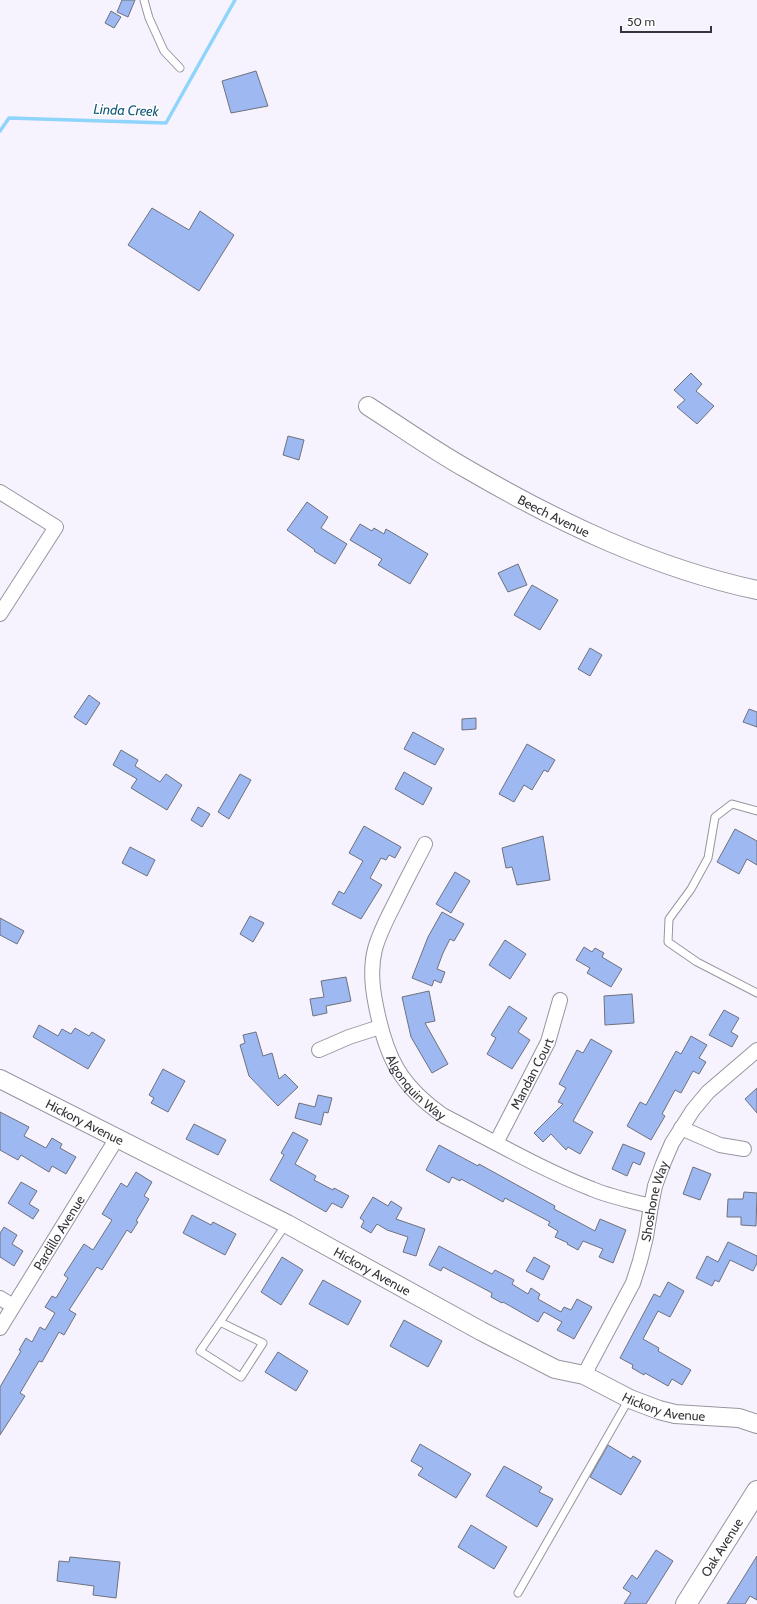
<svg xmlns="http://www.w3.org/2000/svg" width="757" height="1604" viewBox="0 0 757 1604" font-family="Cabin,sans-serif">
	<rect width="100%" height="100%" fill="#f6f3ff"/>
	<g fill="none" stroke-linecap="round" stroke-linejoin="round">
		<polyline stroke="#8fd4fa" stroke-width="3.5" points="0,131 9,118 166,123 235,0"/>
	</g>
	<g fill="#9eb8f1" stroke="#6e727c">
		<polygon points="122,0 135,0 128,17 117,12"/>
		<polygon points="111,11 121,17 114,28 105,23"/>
		<polygon points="256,71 268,106 231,113 222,81"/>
		<polygon points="152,208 189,230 200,211 234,235 199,291 128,245"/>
		<polygon points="691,373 702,384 696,391 714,406 697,424 677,407 685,400 674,390"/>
		<polygon points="288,436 304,440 299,460 283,455"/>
		<polygon points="307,502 328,517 321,528 347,544 335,564 314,551 315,550 287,530"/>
		<polygon points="360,524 372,531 374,528 384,534 386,529 428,554 410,584 378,565 382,559 350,540"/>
		<polygon points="518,564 527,585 508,592 498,573"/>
		<polygon points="532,585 558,600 540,630 514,615"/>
		<polygon points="590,648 602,655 590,676 578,669"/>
		<polygon points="89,695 100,703 86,725 74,717"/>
		<polygon points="749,709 757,712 757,727 743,722"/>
		<polygon points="476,718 476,729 462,730 462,719"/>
		<polygon points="413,732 444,749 435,765 404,749"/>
		<polygon points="527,744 555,760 548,772 544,770 532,790 524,785 514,802 499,794"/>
		<polygon points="121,750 138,760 135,766 160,782 166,774 182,785 167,810 131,788 137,779 113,765"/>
		<polygon points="404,772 432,788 423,805 395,789"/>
		<polygon points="240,774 251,780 229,819 218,812"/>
		<polygon points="198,807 210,814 202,827 191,820"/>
		<polygon points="364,826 401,847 395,858 389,855 386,860 381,858 370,878 382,885 361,919 332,904 339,891 344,894 363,861 349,853"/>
		<polygon points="735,829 757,841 757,865 747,859 739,874 717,862"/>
		<polygon points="543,836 550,880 517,885 512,867 506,868 502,848"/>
		<polygon points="130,847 155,860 147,876 122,863"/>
		<polygon points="455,872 470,881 451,913 436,904"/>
		<polygon points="442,912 464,924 454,941 450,939 443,953 437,969 445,972 441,983 434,980 432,986 412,978 428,937"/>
		<polygon points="250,916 264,923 253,942 240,934"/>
		<polygon points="0,918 24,931 17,944 0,935"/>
		<polygon points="505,940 526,954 510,979 489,965"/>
		<polygon points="584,947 592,952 595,948 604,953 602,957 622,969 611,987 587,973 590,968 576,960"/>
		<polygon points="346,977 351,1001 326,1006 327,1013 313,1016 310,999 324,997 321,981"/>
		<polygon points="429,991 435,1021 425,1023 448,1064 432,1073 411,1037 402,997"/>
		<polygon points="632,994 634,1023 605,1025 604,996"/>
		<polygon points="509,1006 527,1018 518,1032 530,1040 512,1069 487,1054 496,1038 491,1035"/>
		<polygon points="724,1010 739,1018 731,1032 738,1036 732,1047 709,1035"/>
		<polygon points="39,1025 58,1036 62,1029 71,1034 75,1028 89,1036 92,1032 105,1040 88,1069 33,1037"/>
		<polygon points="256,1032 263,1056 272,1053 279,1079 285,1074 298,1087 278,1106 249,1076 240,1045 245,1043 243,1035"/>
		<polygon points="691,1036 707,1045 699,1058 706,1062 699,1074 693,1071 681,1093 675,1090 662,1114 665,1116 651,1140 627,1126 640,1102 646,1105 676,1051 681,1054"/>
		<polygon points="591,1039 612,1051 573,1121 593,1132 580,1154 568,1147 566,1150 551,1134 543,1142 534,1133 563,1104 558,1102 566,1088 559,1084 577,1050 583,1053"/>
		<polygon points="163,1069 185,1081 168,1112 151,1103 154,1098 149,1095"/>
		<polygon points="757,1088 757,1113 745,1099"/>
		<polygon points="318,1095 332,1098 328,1113 324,1112 321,1125 295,1118 299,1103 315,1107"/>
		<polygon points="0,1112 29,1127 24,1136 46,1148 52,1138 62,1144 60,1148 76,1157 66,1174 52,1166 49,1172 21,1155 18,1160 0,1150"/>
		<polygon points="194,1124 226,1140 218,1155 186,1139"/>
		<polygon points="293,1132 308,1140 295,1164 316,1176 314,1180 333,1190 334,1188 349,1196 342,1208 332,1203 326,1212 270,1180 284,1155 281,1153"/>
		<polygon points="623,1144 645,1153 640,1165 633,1162 627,1176 612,1169"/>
		<polygon points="439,1145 478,1166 479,1164 555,1206 554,1209 595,1231 600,1219 626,1230 613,1263 599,1257 603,1249 583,1241 578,1250 567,1244 568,1243 555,1237 558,1231 548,1225 550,1222 505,1198 503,1202 461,1179 460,1181 452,1177 449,1183 426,1170"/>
		<polygon points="693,1167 711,1174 700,1200 683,1194"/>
		<polygon points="136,1172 152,1182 144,1196 149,1199 136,1221 138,1222 131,1233 127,1230 102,1270 97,1267 69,1310 76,1314 64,1335 59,1332 42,1362 39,1361 20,1393 25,1396 0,1435 0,1387 21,1351 19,1350 26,1338 32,1342 40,1327 45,1330 55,1313 45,1307 52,1296 56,1298 68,1278 64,1275 84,1244 93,1250 112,1220 102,1214 121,1183 127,1187"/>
		<polygon points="21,1182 37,1191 29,1204 39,1210 33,1219 8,1203"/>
		<polygon points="744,1192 757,1193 756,1226 741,1225 741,1217 727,1217 728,1199 743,1199"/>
		<polygon points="373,1197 388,1206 391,1201 402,1208 396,1219 425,1229 416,1256 403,1252 408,1237 387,1230 377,1224 371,1233 361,1227 364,1221 360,1218"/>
		<polygon points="192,1215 211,1225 213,1222 236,1234 225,1255 183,1233"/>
		<polygon points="4,1227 17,1235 12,1244 23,1251 14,1266 0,1257 0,1233"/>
		<polygon points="728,1242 757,1256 757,1263 753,1271 730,1260 719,1282 715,1280 712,1286 696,1278 707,1256 718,1262"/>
		<polygon points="439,1246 492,1274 495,1270 514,1280 512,1284 528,1294 531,1288 540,1294 538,1299 561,1312 564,1307 571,1310 577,1299 592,1307 574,1339 557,1330 562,1322 544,1312 538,1322 503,1302 502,1303 491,1297 492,1293 464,1278 443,1267 441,1271 429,1265"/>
		<polygon points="282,1257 303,1270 281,1305 261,1292"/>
		<polygon points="534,1257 550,1266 543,1280 526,1271"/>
		<polygon points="323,1280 361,1301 348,1325 309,1304"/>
		<polygon points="668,1282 684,1291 670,1317 658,1311 643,1339 659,1348 658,1351 691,1370 682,1385 672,1379 668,1386 645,1373 644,1375 632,1368 633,1365 620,1358 654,1294 660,1297"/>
		<polygon points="404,1320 442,1341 428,1367 390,1346"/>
		<polygon points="278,1352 308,1371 296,1391 265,1372"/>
		<polygon points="420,1444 471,1474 456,1498 418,1475 423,1468 411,1461"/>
		<polygon points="608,1445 631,1459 633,1456 641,1461 621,1495 590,1477"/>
		<polygon points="504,1466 542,1487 539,1492 553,1499 537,1527 486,1496"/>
		<polygon points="471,1525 507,1547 494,1569 458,1547"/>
		<polygon points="656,1550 673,1561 646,1604 624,1604 631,1593 623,1588 632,1575 637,1579"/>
		<polygon points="757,1556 757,1600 750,1596 745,1604 727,1604"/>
		<polygon points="70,1557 120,1562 116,1598 93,1595 94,1586 57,1581 59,1561 69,1562"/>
	</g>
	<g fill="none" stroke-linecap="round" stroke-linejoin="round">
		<defs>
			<g id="service">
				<polyline points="144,0 149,18 164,51 180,68"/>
				<polyline points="757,811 732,804 715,817 708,858 691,889 669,919 668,942 697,962 757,993"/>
				<polyline points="220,1322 200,1351 241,1377 263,1343 220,1322 286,1224"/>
				<polyline points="518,1593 629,1399"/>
			</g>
			<g id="minor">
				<polyline points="0,492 56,527 0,614"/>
				<path id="s1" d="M425,844C416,862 406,880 397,899C389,915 380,931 375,949C370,968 372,987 376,1006C386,1057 400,1086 444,1116C493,1141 541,1169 592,1189C611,1197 631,1201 651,1206"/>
				<polyline points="319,1050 349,1037 380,1027"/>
				<polyline points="681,1128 720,1145 744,1149"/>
				<path id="s2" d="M496,1143L548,1042L560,1000"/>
				<polyline points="0,1298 13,1306"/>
				<path id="s3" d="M0,1328L117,1138"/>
				<path id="s4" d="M584,1375L633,1283L640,1261L646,1237L651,1206L655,1186L663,1164L672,1143L693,1110L708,1092L757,1050"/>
			</g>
			<g id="tertiary">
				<path id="s5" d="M368,406C401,427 433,450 467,469C558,522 654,568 757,590"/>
				<path id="s6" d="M0,1079L287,1224L481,1331L555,1369L584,1375L630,1399L659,1410L675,1414L739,1418L757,1424"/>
			</g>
			<g id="secondary">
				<path id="s7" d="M686,1604L757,1491"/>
			</g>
		</defs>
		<use href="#service" stroke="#97959f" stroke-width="9"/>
		<use href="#minor" stroke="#97959f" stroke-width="16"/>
		<use href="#tertiary" stroke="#97959f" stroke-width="20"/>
		<use href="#secondary" stroke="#97959f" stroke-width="22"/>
		<use href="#service" stroke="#fff" stroke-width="7"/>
		<use href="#minor" stroke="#fff" stroke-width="14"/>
		<use href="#tertiary" stroke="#fff" stroke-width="18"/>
		<use href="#secondary" stroke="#fff" stroke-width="20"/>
	</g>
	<g text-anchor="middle" stroke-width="3" stroke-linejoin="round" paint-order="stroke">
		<g font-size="13" fill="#353439" stroke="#fff">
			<text dy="5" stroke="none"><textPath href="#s5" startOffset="216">Beech Avenue</textPath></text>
			<text dy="5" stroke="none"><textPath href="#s2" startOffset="78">Mandan Court</textPath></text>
			<text dy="5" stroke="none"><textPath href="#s1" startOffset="267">Algonquin Way</textPath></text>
			<text dy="5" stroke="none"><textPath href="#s6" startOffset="95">Hickory Avenue</textPath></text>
			<text dy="5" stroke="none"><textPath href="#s4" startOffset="189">Shoshone Way</textPath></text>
			<text dy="5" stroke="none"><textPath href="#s3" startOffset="112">Pardillo Avenue</textPath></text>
			<text dy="5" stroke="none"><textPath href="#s6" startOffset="419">Hickory Avenue</textPath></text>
			<text dy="5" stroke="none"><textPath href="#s6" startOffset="743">Hickory Avenue</textPath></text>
			<text dy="5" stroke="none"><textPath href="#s7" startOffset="67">Oak Avenue</textPath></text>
		</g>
		<g font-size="14" font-style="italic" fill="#135979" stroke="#fff">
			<text transform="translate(126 110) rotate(2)" y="5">Linda Creek</text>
		</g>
	</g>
	<path d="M621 26v6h90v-6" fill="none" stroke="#353439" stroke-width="2"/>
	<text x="627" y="26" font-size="12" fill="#353439" stroke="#ffffff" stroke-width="3" paint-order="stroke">50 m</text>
</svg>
